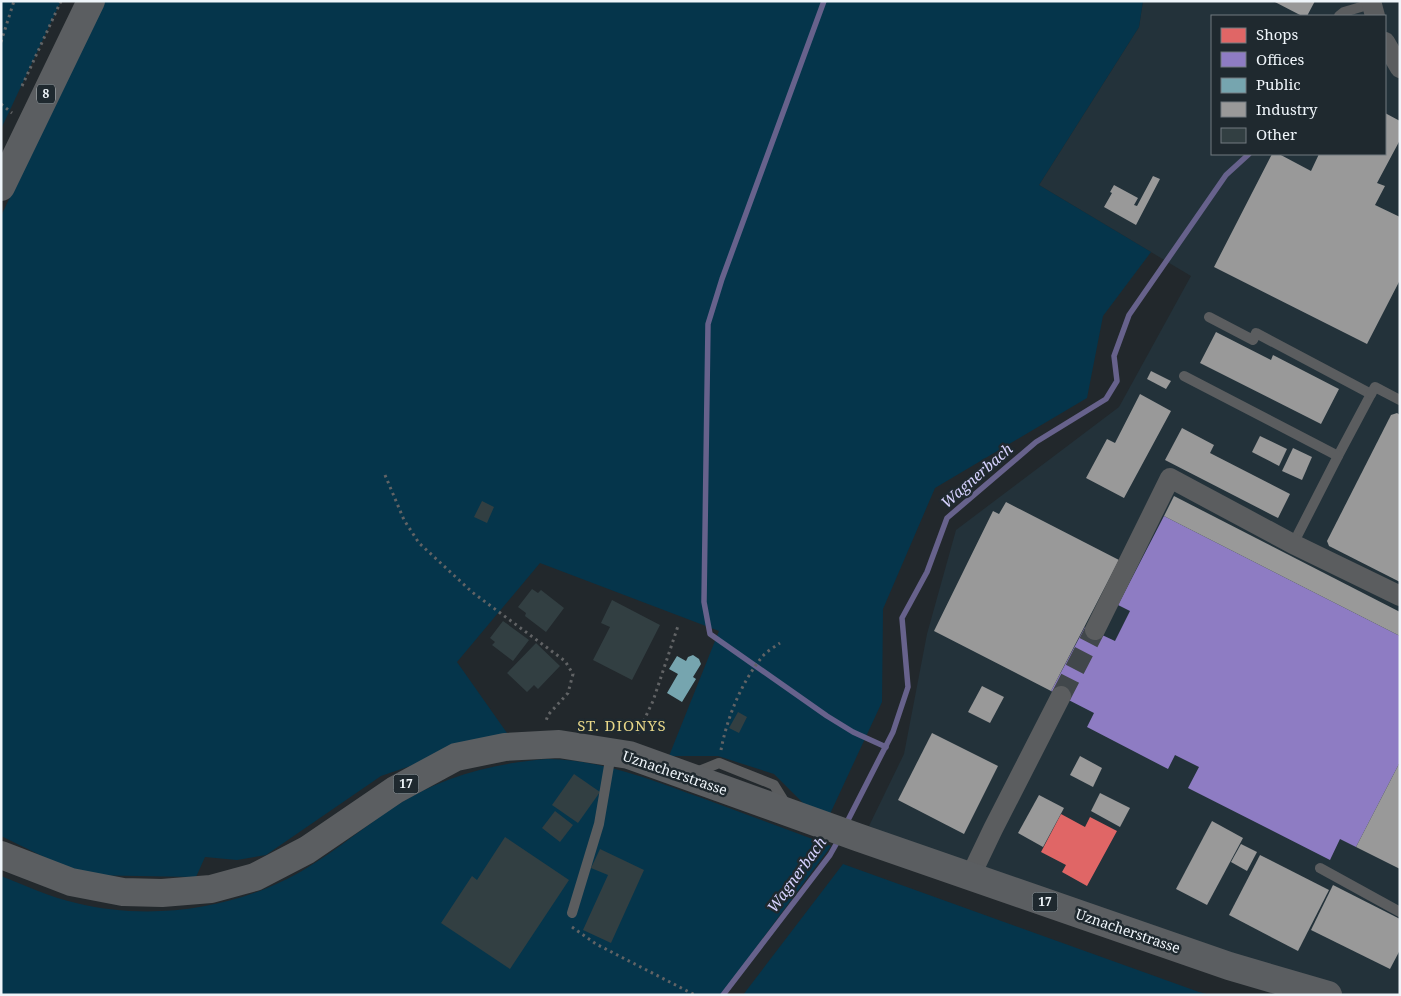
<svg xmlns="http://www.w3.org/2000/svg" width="1401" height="996" viewBox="0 0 1401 996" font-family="'Noto Serif',serif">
	<rect width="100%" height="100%" fill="#22282c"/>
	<path fill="#23323a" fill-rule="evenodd" d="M1143,1H1400V995H1328L971,875L869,826L904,754L927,634L956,530L1119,407L1191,276L1039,185L1139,27ZM1212,16H1385V154H1212Z"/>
	<g fill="#05354b">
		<polygon points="1,1 61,1 1,129"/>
		<polygon points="104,1 1143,1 1139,27 1039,185 1151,252 1103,316 1087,398 935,488 883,609 882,702 830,814 811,811 774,774 718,756 669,756 719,631 540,563 457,662 507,733 381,776 266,855 237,860 205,857 196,877 81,875 1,836 1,216"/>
		<path d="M548,759C603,760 651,780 702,798C745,814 788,830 831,846L721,995H1V876C26,886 50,897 76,903C145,920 223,911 287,879C325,860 358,831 394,807C440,777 493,763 548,759Z"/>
		<polygon points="843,864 1199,992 1210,995 743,995"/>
	</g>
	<polygon fill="#e06666" points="1061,814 1085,827 1090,817 1117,831 1087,886 1062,872 1066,865 1041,852"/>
	<polygon fill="#8e7cc3" points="1164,516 1400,636 1400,762 1356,847 1340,839 1330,860 1188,788 1199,767 1175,755 1168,769 1087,727 1094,713 1051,691 1085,627 1115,641 1130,611 1118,605"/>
	<polygon fill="#76a5af" points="693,655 699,659 701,664 693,677 696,679 682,702 667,693 678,674 669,669 677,656 686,661 688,657"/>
	<g fill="#999">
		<polygon points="1273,1 1315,1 1307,16 1302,16"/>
		<polygon points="1385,113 1400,121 1400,140 1377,183 1385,186 1375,205 1400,217 1400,280 1367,344 1214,267 1272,154 1279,154 1311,171 1319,154 1385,154"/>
		<polygon points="1153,176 1160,179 1136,225 1104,207 1112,193 1110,192 1114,185 1138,198 1134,205 1137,206"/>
		<polygon points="1216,332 1271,360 1273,355 1339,389 1321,424 1200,363"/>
		<polygon points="1151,371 1171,381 1166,389 1147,379"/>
		<polygon points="1140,394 1171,411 1124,498 1086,478 1107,439 1115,443"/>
		<polygon points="1397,413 1400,415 1400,582 1329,546 1327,541 1391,415"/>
		<polygon points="1182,428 1214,445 1210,453 1290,494 1278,518 1165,460"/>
		<polygon points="1260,436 1287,449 1279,466 1252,452"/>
		<polygon points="1293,448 1312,457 1302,480 1282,471"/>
		<polygon points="1174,496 1400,612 1400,636 1164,516"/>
		<polygon points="1006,502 1119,560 1051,691 934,631 993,511 999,514"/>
		<polygon points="982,686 1004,697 990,723 968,712"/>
		<polygon points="932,733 998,766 964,834 898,800"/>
		<polygon points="1080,756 1102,768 1093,787 1070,775"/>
		<polygon points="1400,762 1400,869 1356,847"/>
		<polygon points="1100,793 1130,808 1120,827 1091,811"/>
		<polygon points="1039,795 1064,808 1043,847 1018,833"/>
		<polygon points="1212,821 1243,838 1207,905 1176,889"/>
		<polygon points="1241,844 1257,852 1247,871 1231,862"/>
		<polygon points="1260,855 1329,890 1298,951 1229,915"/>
		<polygon points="1333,885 1400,919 1400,950 1390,969 1311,930"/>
	</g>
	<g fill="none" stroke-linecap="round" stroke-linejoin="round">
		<g stroke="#67628c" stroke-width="5.5">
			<polyline points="824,1 722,279 708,324 704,602 710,634 827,716 853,732 886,747"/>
			<polyline points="845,826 893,732 908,687 902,618 927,572 947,518 1036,442 1106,399 1117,381 1114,356 1129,315 1226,175 1249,154"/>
			<polyline points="723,995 830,855 839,839"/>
		</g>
	</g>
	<g fill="#323f42">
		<polygon points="482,501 494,507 487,523 474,517"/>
		<polygon points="532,589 538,593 541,590 564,608 546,632 525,616 526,613 518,607"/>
		<polygon points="612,600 660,625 632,680 593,660 610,627 601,623"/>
		<polygon points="503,621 529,640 513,661 492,645 495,642 490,638"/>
		<polygon points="536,643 560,666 538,689 534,685 527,692 507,673"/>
		<polygon points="738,712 747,717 739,733 729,728"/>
		<polygon points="574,774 600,792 578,823 552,805"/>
		<polygon points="555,811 573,825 560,842 542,828"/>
		<polygon points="505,837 569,880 510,969 441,923 472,876 477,880"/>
		<polygon points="600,849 644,870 611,943 583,930 608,875 591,868"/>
	</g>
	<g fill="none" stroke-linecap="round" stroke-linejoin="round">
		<polyline stroke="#41474b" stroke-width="20" stroke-dasharray="20 10" stroke-linecap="butt" points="1061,696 1095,630"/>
		<g stroke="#616365" stroke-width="3" stroke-dasharray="2.5 4" stroke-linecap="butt">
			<polyline points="1,42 14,1"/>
			<polyline points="22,86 61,1"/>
			<polyline points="1,104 12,113"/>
			<polyline points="385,475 404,520 419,543 472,592 565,661 573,674 568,693 548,715 546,721"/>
			<polyline points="638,733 653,701 678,626"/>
			<path d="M721,750C727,718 741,683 762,657C766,652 774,647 780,643"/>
			<polyline points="572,927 596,944 695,995"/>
		</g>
		<g stroke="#5b5d5f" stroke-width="10">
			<polyline points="1339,16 1344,12 1371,4"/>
			<polyline points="1209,317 1253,340 1256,333 1371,394 1338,456"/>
			<polyline points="1184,376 1338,456 1293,544"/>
			<polyline points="1371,394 1375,387 1400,400"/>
			<polyline points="694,773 719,763 774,785 787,806"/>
			<polyline points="1320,868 1400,912"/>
			<polyline points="572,913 599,824 611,754"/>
		</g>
		<g stroke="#5b5d5f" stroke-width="20">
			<polyline points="1371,1 1375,16"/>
			<polyline points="1385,42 1400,68"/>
			<polyline points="1095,630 1170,478 1293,544 1400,596"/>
			<polyline points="971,875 993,829 1061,696"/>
		</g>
		<g stroke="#5b5e61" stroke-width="28">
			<polyline points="1,187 91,1"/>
			<polyline points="1,855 71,882 123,892 162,893 211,889 255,877 307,850 395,790 456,757 505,747 559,744 629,755 857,837 1229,966 1328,995"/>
		</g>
	</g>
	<g text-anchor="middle" stroke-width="5" stroke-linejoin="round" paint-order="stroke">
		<g fill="#1f292f" stroke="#b1b8bd" stroke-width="1">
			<rect x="37" y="84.5" width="18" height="19" rx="4"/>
			<rect x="393.5" y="774.5" width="25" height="19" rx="4"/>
			<rect x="1032.5" y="892.5" width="25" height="19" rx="4"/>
		</g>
		<g font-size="12" font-weight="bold" fill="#eff5fa">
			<text x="46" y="98">8</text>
			<text x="406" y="788">17</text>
			<text x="1045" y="906">17</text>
		</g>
		<g font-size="14" fill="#eff5fa" stroke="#1f292f">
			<text transform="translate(675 773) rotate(19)" y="5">Uznacherstrasse</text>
			<text transform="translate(1128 931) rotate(19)" y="5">Uznacherstrasse</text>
		</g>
		<g font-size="15" font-style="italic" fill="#d6d2fe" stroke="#1f292f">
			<text transform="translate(977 476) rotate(-41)" y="5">Wagnerbach</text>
			<text transform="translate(797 875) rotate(-54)" y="5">Wagnerbach</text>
		</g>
		<g font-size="15" letter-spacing="1" fill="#e7d688" stroke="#1f292f">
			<text x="622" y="731">ST. DIONYS</text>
		</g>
	</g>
	<rect width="1401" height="996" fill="none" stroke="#eff5fa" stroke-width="5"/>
	<rect x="1211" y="15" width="175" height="140" fill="#1f292f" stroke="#727b80"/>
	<rect x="1221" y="28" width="25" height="15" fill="#e06666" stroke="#727b80"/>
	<text x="1256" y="40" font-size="15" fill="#eff5fa">Shops</text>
	<rect x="1221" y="52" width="25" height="15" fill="#8e7cc3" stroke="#727b80"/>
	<text x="1256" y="65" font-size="15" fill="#eff5fa">Offices</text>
	<rect x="1221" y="78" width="25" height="15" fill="#76a5af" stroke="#727b80"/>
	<text x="1256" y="90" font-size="15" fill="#eff5fa">Public</text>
	<rect x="1221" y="102" width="25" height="15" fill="#999999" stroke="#727b80"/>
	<text x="1256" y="115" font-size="15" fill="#eff5fa">Industry</text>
	<rect x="1221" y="128" width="25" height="15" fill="#323f42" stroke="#727b80"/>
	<text x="1256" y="140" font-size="15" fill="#eff5fa">Other</text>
</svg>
